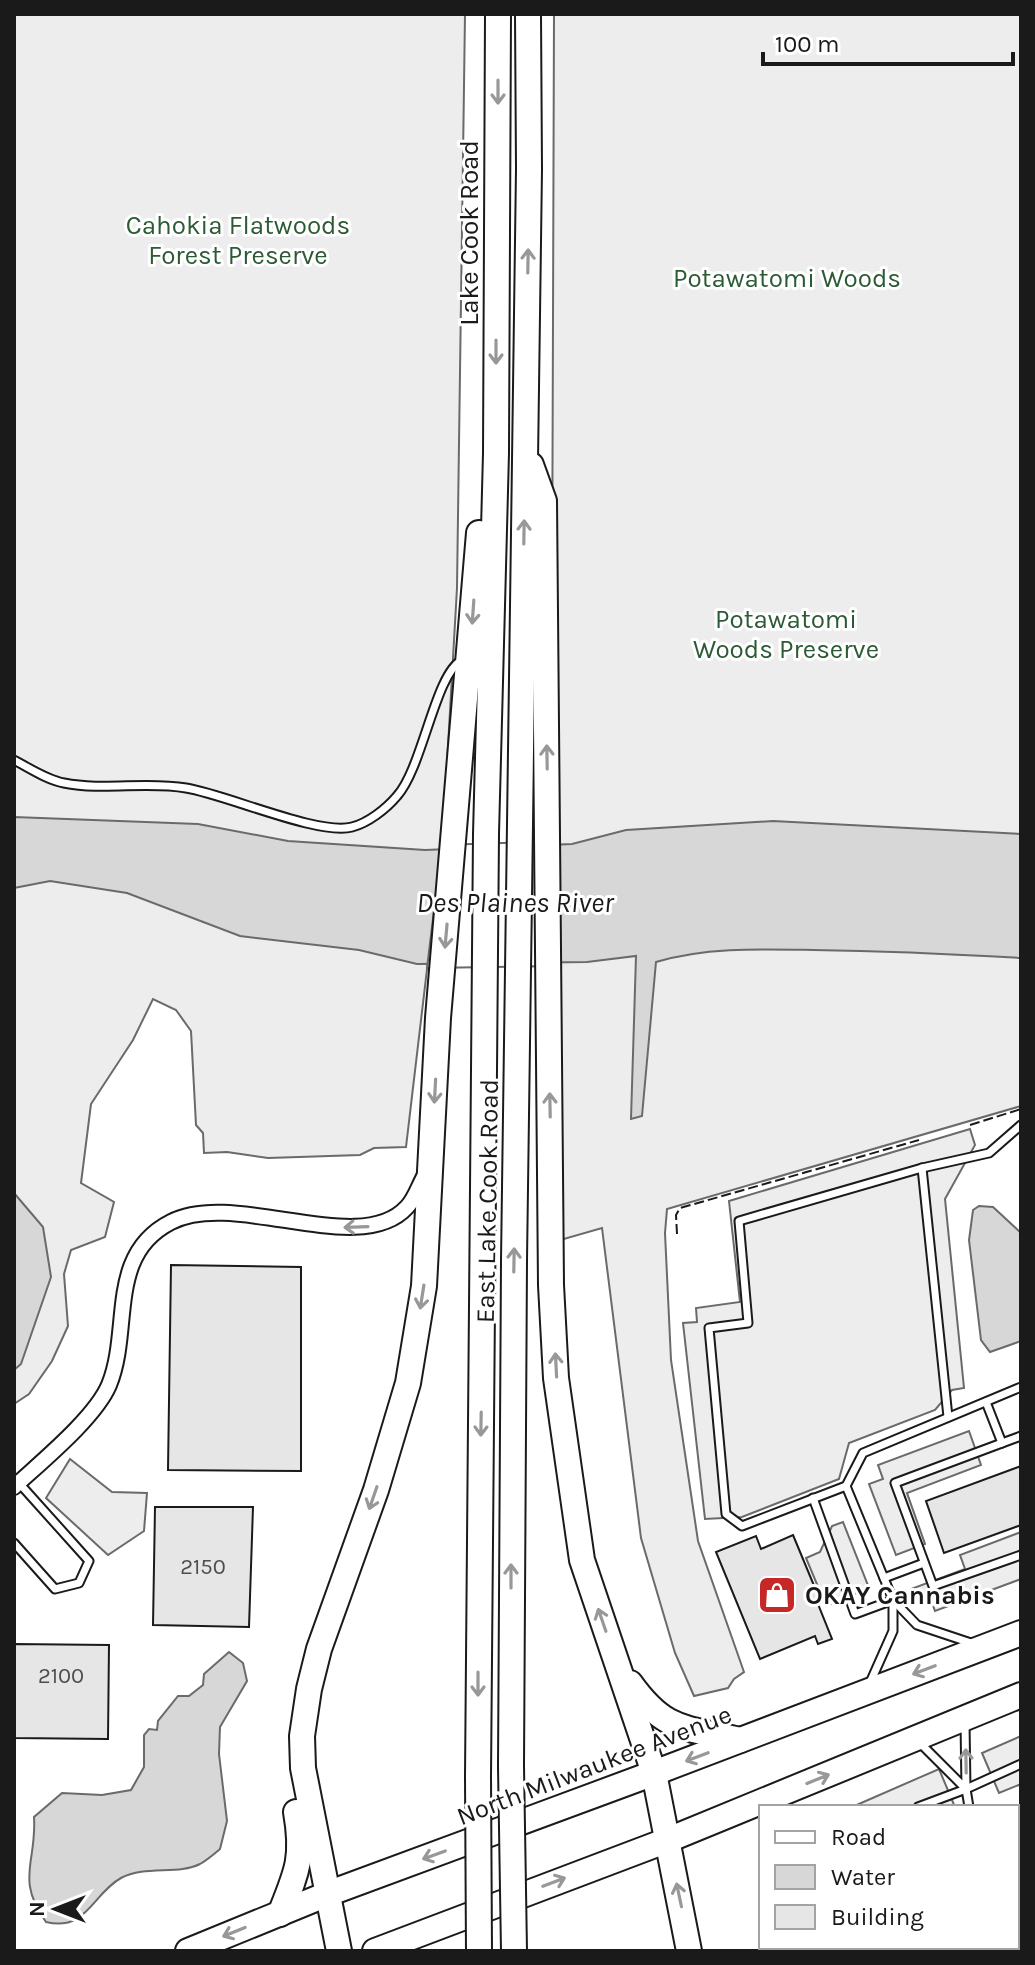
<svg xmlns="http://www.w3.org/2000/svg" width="1035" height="1965" viewBox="0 0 1035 1965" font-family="Karla,sans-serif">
	<rect width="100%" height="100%" fill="#fff"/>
	<g fill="#ededed" stroke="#6a6a6a" stroke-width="2">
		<polygon points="14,14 465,14 457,588 443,834 406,1147 374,1148 360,1155 268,1158 227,1152 204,1153 203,1133 196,1125 191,1031 176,1010 153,999 133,1040 91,1104 81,1183 114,1202 105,1237 71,1250 64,1274 68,1326 52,1361 29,1394 14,1404"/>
		<polygon points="554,14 1021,14 1021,1106 667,1209 665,1233 671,1360 698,1541 744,1672 734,1679 728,1688 694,1696 675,1653 641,1538 602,1228 557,1241 552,620"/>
		<polygon points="970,1129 975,1145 945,1199 964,1388 952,1390 935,1410 849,1443 839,1479 742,1517 705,1519 683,1323 697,1322 696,1308 740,1302 729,1201"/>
		<polygon points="969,1431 981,1465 907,1493 925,1544 896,1555 869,1484 883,1479 878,1465"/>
		<polygon points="70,1459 112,1492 147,1493 144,1531 108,1555 46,1498"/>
		<polygon points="843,1522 869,1588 826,1606 806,1558 820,1552 832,1526"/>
		<polygon points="1021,1532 1021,1579 935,1611 930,1597 916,1602 911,1589 965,1569 960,1555"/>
		<polygon points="1021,1736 1021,1784 999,1793 982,1753"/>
		<polygon points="939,1769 955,1807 852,1807"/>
	</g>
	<g fill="#d7d7d7" stroke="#6a6a6a" stroke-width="2">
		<path d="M14,817L198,824L288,841L425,850L572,844L626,830L773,821L1021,834V958C952,954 883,951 813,950C761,949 706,947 656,962L642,1116L631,1119L636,956L587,962L417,964L359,950L240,936L127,893L50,881L14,888Z"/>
		<polygon points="14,1193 43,1227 51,1277 21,1364 14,1370"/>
		<polygon points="979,1206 993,1207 1021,1233 1021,1341 990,1352 981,1340 969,1240 973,1210"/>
		<path d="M229,1652L243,1663L247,1681L220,1727L219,1754L227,1821L220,1849C214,1854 207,1860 200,1864C178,1875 145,1865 121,1878C92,1894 87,1932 46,1922C15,1879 37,1862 34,1817L62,1793L102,1795L131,1790L144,1767V1735L149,1729L157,1730L158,1721L178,1696H189L203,1685L204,1674Z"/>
	</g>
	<polygon fill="#fff" stroke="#6a6a6a" stroke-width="2" points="559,841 559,966 427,968 442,845"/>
	<g fill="#e6e6e6" stroke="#1a1a1a" stroke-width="2">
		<polygon points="171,1265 301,1267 301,1471 168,1470"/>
		<polygon points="1021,1466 1021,1525 944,1553 926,1501"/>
		<polygon points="155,1507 253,1507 249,1627 153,1625"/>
		<polygon points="793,1535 820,1600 818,1604 832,1639 818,1644 815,1636 760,1659 716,1552 756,1536 761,1549"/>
		<polygon points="14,1644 109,1645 108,1739 14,1738"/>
	</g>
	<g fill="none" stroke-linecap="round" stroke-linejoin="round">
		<defs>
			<g id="lane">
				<path d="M14,760C29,768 47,780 64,783C104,791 146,781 186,788C225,794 319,836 352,827C368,823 386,809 397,796C423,767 435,674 462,660"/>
				<polyline points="1021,1125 989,1153 922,1168 739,1221 748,1323 709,1328 726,1514 742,1526 846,1486 863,1453 1021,1387"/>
				<polyline points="922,1168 948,1417"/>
				<polyline points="986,1402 1002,1443 895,1483 933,1586 1021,1555"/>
				<polyline points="1002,1443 1021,1436"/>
				<polyline points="846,1486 893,1600 917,1625 974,1644"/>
				<polyline points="813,1498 855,1614 893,1600"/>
				<polyline points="14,1543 55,1589 79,1583 89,1561 19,1483"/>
				<polyline points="884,1578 924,1563"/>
				<polyline points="869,1685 893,1631 893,1600"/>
				<polyline points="920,1743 966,1789 965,1722"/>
				<polyline points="918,1807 966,1789"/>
				<polyline points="969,1807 966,1789 1021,1764"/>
				<polyline points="1017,1932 1021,1933"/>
				<polyline points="986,1951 987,1947"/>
			</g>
			<path id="street" d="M14,1487C41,1462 95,1418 109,1385C132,1329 106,1255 171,1222C235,1189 360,1259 407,1207C415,1199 419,1185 425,1175"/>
			<g id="primary">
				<polyline points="531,465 544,501 551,1285 556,1378 582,1560 654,1773 689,1951"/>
				<path d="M630,1683C665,1732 684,1727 740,1740"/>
				<polyline points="511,1766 514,1261 529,169 528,14"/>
				<polyline points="478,1777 486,834 496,453 498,14"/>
				<path d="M280,1914C297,1872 304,1858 296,1812"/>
				<polyline points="188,1951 330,1893 654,1773 1021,1633"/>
				<polyline points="339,1951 303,1768 302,1736 309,1689 319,1649 376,1490 408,1383 424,1286 438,1018 479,533"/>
				<polyline points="375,1951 668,1840 1021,1695"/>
			</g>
		</defs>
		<use href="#lane" stroke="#1a1a1a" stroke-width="11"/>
		<use href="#street" stroke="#1a1a1a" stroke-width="18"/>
		<use href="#primary" stroke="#1a1a1a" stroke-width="28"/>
		<use href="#lane" stroke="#fff" stroke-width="7"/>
		<use href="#street" stroke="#fff" stroke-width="14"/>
		<use href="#primary" stroke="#fff" stroke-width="24"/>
		<defs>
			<g id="primary-bridge">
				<polyline points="511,1766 514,1951"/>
				<polyline points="478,1777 479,1951"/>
			</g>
		</defs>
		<use href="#primary-bridge" stroke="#1a1a1a" stroke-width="28" stroke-linecap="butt"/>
		<use href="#primary-bridge" stroke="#fff" stroke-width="24"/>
		<g stroke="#1a1a1a" stroke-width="2" stroke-dasharray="10 4" stroke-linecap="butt">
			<polyline points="970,1125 1021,1109"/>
			<polyline points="677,1234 676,1215 680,1208 919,1140"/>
		</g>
	</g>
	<defs><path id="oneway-shaft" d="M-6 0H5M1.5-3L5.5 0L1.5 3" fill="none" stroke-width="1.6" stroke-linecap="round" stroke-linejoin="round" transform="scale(2)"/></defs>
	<g stroke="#989898">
		<use href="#oneway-shaft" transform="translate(498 92) rotate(90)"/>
		<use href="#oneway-shaft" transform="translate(528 261) rotate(-89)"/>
		<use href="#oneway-shaft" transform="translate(496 352) rotate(90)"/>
		<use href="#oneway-shaft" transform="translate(524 532) rotate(-89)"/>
		<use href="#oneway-shaft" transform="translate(473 612) rotate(94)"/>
		<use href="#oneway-shaft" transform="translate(547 757) rotate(-91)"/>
		<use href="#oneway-shaft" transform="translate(446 936) rotate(95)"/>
		<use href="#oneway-shaft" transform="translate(435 1091) rotate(93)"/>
		<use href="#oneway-shaft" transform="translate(550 1105) rotate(-91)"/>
		<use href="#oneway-shaft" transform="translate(356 1227) rotate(178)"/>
		<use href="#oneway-shaft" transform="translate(514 1260) rotate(-89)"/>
		<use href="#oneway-shaft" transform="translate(422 1297) rotate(99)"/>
		<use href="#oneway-shaft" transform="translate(556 1365) rotate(-93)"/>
		<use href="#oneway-shaft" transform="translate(481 1424) rotate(91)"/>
		<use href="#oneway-shaft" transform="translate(373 1498) rotate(109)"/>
		<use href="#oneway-shaft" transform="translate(511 1576) rotate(-90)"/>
		<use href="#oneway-shaft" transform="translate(602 1620) rotate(-109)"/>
		<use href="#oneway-shaft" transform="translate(924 1670) rotate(159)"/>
		<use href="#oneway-shaft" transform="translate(478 1684) rotate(90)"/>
		<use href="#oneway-shaft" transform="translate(697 1757) rotate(159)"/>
		<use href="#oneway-shaft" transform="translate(966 1761) rotate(-91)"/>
		<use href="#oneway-shaft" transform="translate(818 1779) rotate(-22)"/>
		<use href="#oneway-shaft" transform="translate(434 1855) rotate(160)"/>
		<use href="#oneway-shaft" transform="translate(554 1882) rotate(-21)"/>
		<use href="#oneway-shaft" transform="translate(679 1895) rotate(-102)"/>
		<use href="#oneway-shaft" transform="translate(234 1932) rotate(158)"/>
	</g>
	<defs>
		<symbol id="shop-square" viewBox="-11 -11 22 22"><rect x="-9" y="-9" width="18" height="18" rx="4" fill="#c62828" stroke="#fff"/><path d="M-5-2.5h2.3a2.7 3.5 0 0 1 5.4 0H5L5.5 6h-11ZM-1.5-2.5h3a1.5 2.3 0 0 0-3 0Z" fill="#fff"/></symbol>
	</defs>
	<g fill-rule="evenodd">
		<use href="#shop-square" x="755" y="1573" width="44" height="44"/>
	</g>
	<g text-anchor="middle" stroke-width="6" stroke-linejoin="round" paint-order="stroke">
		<g font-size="22" fill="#4d4d4d">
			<text x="203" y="1574">2150</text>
			<text x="61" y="1683">2100</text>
		</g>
		<g font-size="26" fill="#2b5a34" stroke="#fff">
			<text x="238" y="234">Cahokia Flatwoods<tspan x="238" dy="30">Forest Preserve</tspan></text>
			<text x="787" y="287">Potawatomi Woods</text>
			<text x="786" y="628">Potawatomi<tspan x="786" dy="30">Woods Preserve</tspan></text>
		</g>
		<g font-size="26" fill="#1a1a1a" stroke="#fff">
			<text transform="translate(469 233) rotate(-90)" y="9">Lake Cook Road</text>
			<text transform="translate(487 1201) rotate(-89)" y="9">East Lake Cook Road</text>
			<text transform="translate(594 1765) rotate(-21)" y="9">North Milwaukee Avenue</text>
		</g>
		<g font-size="26" font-weight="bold" fill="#1a1a1a" stroke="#fff" text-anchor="start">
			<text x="805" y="1604">OKAY Cannabis</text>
		</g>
		<g font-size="28" font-style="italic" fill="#1a1a1a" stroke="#fff">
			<text x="515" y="912">Des Plaines River</text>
		</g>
	</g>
	<rect width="1035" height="1965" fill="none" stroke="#1a1a1a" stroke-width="32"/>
	<rect x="759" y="1805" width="260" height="144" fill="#ffffff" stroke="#a3a3a3" stroke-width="2"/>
	<rect x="775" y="1831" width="40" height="12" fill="#ffffff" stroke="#a3a3a3" stroke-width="2"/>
	<text x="831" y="1845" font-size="24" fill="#1a1a1a">Road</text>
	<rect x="775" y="1865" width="40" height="24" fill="#d7d7d7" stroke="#a3a3a3" stroke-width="2"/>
	<text x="831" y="1885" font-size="24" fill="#1a1a1a">Water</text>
	<rect x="775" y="1905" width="40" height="24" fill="#e6e6e6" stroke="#a3a3a3" stroke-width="2"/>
	<text x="831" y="1925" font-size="24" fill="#1a1a1a">Building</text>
	<g transform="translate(56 1909) rotate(270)" stroke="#ffffff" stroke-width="6" paint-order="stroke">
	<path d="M0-6L14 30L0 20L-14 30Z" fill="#1a1a1a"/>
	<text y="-12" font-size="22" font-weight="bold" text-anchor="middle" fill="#1a1a1a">N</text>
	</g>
	<path d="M763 52v12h250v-12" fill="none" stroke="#1a1a1a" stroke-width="4"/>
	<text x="775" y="52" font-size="24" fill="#1a1a1a" stroke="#ffffff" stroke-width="6" paint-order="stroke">100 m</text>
</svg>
